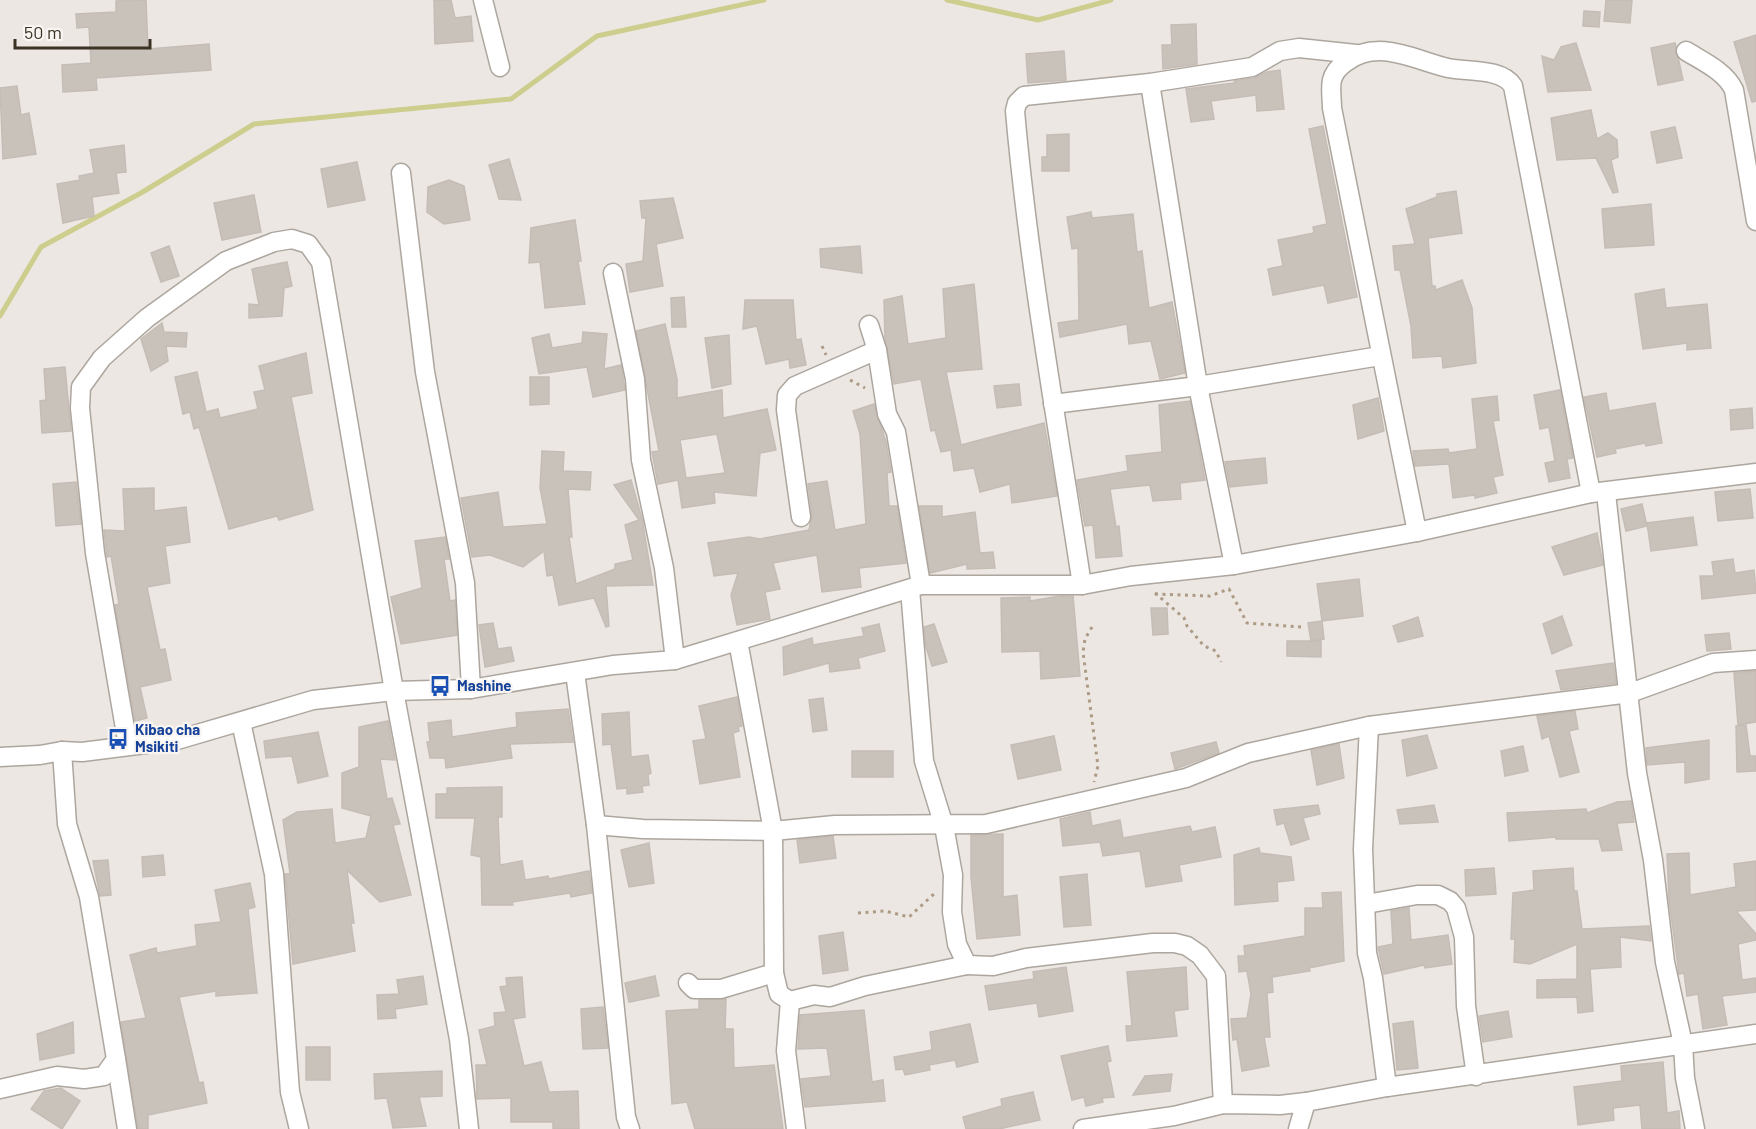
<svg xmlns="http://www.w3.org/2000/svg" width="1756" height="1129" viewBox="0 0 1756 1129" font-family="Barlow,sans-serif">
	<rect width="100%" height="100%" fill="#ece7e3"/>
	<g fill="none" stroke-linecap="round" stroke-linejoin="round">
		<g stroke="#cdcd8e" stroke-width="5">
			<polyline points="947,0 1038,20 1111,0"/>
			<polyline points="0,316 41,247 141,193 254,124 511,99 597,36 764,0"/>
		</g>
	</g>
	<g fill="#c9c2bb" stroke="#c5bcb6" stroke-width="1.5" fill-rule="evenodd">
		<polygon points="146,0 148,49 209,44 211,70 96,78 97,90 63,92 62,65 91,63 89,27 77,28 76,14 116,12 116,1"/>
		<polygon points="434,0 451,0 455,18 471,16 473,41 435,44"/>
		<polygon points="1606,0 1632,0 1630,23 1604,21"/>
		<polygon points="1584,11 1600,12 1599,27 1583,26"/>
		<polygon points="1196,24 1197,64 1163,69 1162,45 1172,45 1171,25"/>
		<polygon points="1756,35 1756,101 1752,102 1734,42"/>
		<polygon points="1576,43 1591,90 1548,92 1542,56 1554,60 1561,47"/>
		<polygon points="1675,43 1683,80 1658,85 1651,48"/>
		<polygon points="1064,51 1066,80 1028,83 1026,54"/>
		<polygon points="1280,70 1284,109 1257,111 1256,95 1211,101 1214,119 1191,122 1186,89 1235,83 1234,81 1254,78 1267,72"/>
		<polygon points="17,86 21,115 29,113 36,154 3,159 0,88"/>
		<polygon points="1591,110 1597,139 1608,133 1617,140 1618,157 1611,160 1618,192 1613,193 1596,158 1557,160 1551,118"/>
		<polygon points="1323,126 1357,297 1328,303 1324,285 1273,295 1268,269 1283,266 1278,240 1314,233 1313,227 1327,224 1309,129"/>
		<polygon points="1675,127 1682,158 1657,163 1651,132"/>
		<polygon points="1069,134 1069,171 1042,171 1042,157 1047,157 1047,135"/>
		<polygon points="124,145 126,172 116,173 119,193 92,197 94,216 63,223 57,184 80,180 79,176 94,173 90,150"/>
		<polygon points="509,159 521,200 499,199 489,165"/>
		<polygon points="357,162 365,200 328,207 321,169"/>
		<polygon points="449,180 464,186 470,220 444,224 427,212 428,187"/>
		<polygon points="1456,191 1462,233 1428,238 1432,286 1435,286 1436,290 1462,280 1472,308 1476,363 1443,368 1442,356 1413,358 1411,326 1400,270 1395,270 1393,246 1415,244 1406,209 1437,197 1437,194"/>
		<polygon points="254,195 261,232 222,240 214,203"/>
		<polygon points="673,198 683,238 656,244 663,286 630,292 626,264 643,261 646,218 642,218 640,201"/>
		<polygon points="1651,204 1654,245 1605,248 1602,209"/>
		<polygon points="1091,212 1092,218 1133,214 1137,252 1142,251 1149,308 1172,302 1185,373 1160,379 1151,341 1129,344 1127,324 1060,337 1058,323 1079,320 1078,248 1072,249 1067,217"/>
		<polygon points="575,220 581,261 578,261 585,304 545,308 540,262 529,263 531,228"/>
		<polygon points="169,246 179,276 161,282 151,253"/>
		<polygon points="860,246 862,273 821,267 820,249"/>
		<polygon points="287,262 292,286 284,288 282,316 249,318 249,304 259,305 252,269"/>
		<polygon points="974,284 982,369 946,372 961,445 1044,423 1057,496 1012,503 1010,484 980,492 974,468 954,471 951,450 941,452 935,430 931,431 921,379 894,384 885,338 884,300 902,296 908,344 946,338 943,289"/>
		<polygon points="1664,289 1666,308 1707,304 1711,348 1687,350 1687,343 1643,349 1635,294"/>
		<polygon points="684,297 686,327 672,327 671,298"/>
		<polygon points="745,300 793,300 796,340 801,339 806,365 790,368 789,359 766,364 757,326 743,329"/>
		<polygon points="162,323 164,332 187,333 186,347 166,346 168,361 151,371 141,339"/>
		<path d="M665,324L677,379V398L722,390L723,418L767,409L776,450L760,453L756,496L714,492L715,503L682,508L678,480L658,484L652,452L659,451L636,331ZM717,434L725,473L686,478L680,440Z"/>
		<polygon points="583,332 607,334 604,369 621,365 625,390 593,397 587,367 539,374 532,338 549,334 552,348 582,343"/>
		<polygon points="729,335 731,384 712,388 705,338"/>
		<polygon points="306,353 312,393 291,397 313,510 279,520 277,516 229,529 199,427 194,429 190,412 183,414 175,377 197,372 206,412 218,409 220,418 258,409 254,392 265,390 259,366"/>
		<polygon points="65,367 71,431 42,433 40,401 46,400 44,369"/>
		<polygon points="530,377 549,377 549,404 530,405"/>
		<polygon points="1019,384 1021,405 997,408 994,386"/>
		<polygon points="1560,390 1573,458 1567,459 1570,478 1549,482 1545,463 1555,461 1549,427 1540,429 1534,395"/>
		<polygon points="1606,393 1609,411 1655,403 1662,443 1646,446 1645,443 1615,449 1616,453 1597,457 1584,397"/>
		<polygon points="1497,396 1499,420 1493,421 1503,475 1493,477 1497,493 1475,498 1475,495 1453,498 1449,464 1415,466 1413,451 1448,449 1449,453 1477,449 1472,399"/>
		<polygon points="1378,398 1384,431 1358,439 1353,405"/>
		<polygon points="1190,401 1205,480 1180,483 1181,499 1153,501 1150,485 1110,489 1116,527 1119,526 1122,556 1096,558 1093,525 1085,526 1077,480 1128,471 1126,456 1162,452 1159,405"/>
		<polygon points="874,404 886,442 891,472 887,473 889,506 897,506 906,563 859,568 861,587 822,592 817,555 773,563 780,589 765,592 770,619 737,625 731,595 738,573 714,576 708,543 749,537 760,539 809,530 812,515 808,484 827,481 835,530 866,524 860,434 853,411"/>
		<polygon points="1752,408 1753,428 1731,430 1730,410"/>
		<polygon points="542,451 564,452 563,471 591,472 590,490 568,489 572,537 569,537 576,584 615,569 615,564 633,560 625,525 639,520 614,485 631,480 642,519 653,585 606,586 609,626 606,627 594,598 559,605 553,575 547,576 544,551 523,567 490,555 472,557 461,498 498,492 503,527 547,524 540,488"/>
		<polygon points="1265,458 1267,483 1230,487 1225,462"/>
		<polygon points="76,482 81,524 56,526 53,484"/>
		<polygon points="154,488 154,511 186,507 190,542 165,546 170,583 147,587 160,650 165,649 171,680 140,687 147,718 135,721 115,605 119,604 111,556 107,557 104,530 125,531 123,489"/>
		<polygon points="1750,489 1753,518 1718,521 1715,492"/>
		<polygon points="1642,504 1647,526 1626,531 1621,509"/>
		<polygon points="919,506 942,506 942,517 975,512 980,553 993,552 995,568 967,569 967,564 930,573"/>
		<polygon points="1693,517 1697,545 1651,551 1647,523"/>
		<polygon points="1597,533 1603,565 1564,575 1552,547"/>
		<polygon points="445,537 449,559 444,559 450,601 455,600 457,635 401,644 391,597 422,588 415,541"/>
		<polygon points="1733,559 1735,573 1754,570 1756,593 1702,599 1700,576 1714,576 1712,562"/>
		<polygon points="1359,579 1363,616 1322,621 1317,584"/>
		<polygon points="1060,596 1073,596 1080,676 1041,679 1040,651 1002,652 1001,598 1030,597 1030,601"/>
		<polygon points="1151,608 1167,608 1168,634 1153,635"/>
		<polygon points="1562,616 1572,645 1552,654 1543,624"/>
		<polygon points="1418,617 1423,636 1398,642 1393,626"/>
		<polygon points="1322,621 1324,639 1311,641 1308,623"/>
		<polygon points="493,623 498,649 511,647 514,661 485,667 479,625"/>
		<polygon points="879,624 885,651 858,658 860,668 830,672 829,663 784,675 783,647 812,638 813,645 864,636 862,628"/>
		<polygon points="934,624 947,662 932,666 926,647 924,627"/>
		<polygon points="1729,633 1731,649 1707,651 1705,635"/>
		<polygon points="1287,641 1321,641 1321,657 1287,656"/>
		<polygon points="1613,663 1616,683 1561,690 1556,671"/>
		<polygon points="1756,671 1756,722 1738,725 1734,673"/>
		<polygon points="737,697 742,726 738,727 739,731 733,733 740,777 700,784 693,741 706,739 699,706"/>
		<polygon points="823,698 827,730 813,732 809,700"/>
		<polygon points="568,709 573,742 510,744 512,758 446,768 445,758 430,758 427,742 430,742 428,723 451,720 452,737 517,727 516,713"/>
		<polygon points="1575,711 1578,729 1569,731 1579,772 1560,777 1549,736 1542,739 1537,716"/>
		<polygon points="629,712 631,757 648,755 651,773 648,775 649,785 642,786 643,792 627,794 627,788 617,789 611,744 603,745 602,714"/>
		<polygon points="388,721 395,760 380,759 387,799 392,798 400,824 393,825 411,895 380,902 347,870 354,923 351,923 355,951 293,964 285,874 290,874 283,820 297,812 332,809 335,843 366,838 371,816 342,808 342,773 359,767 359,727"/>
		<polygon points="1746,725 1750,756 1756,756 1756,771 1737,772 1736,726"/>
		<polygon points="318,732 328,776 298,783 292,756 266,758 264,741"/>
		<polygon points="1427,735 1437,768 1407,776 1402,740"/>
		<polygon points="1054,736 1061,770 1018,779 1011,745"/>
		<polygon points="1709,740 1709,779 1685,783 1685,762 1647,765 1646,748"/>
		<polygon points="1216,742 1219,753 1175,769 1171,753"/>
		<polygon points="1339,744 1344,778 1317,785 1311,750"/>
		<polygon points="1523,746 1528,771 1505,776 1501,751"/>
		<rect x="852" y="751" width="41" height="26"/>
		<polygon points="502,787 502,817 498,817 500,865 522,861 525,880 548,876 549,879 589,871 592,893 571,897 570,893 512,902 513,905 482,905 481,857 471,855 475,818 436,818 436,794 447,794 447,788"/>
		<polygon points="1631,801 1634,822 1617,823 1622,850 1602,851 1599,839 1556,839 1556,837 1509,841 1507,813 1586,809 1587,813 1617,802"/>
		<polygon points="1318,805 1320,814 1303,818 1309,839 1291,845 1284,823 1277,825 1274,810"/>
		<polygon points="1434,805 1438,822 1400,824 1397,810"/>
		<polygon points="1090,812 1092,826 1120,820 1123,838 1190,826 1192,832 1215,827 1221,857 1179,865 1182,881 1146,887 1140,851 1103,856 1100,842 1063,846 1060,819"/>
		<polygon points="1003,834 1003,897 1017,895 1020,935 977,939 971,877 971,835"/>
		<polygon points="833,836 836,858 800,863 797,840"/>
		<polygon points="649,843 654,883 629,887 621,850"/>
		<polygon points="1259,848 1260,853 1291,857 1294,880 1277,882 1278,901 1235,905 1234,855"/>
		<polygon points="1689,853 1690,895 1736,887 1734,864 1756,861 1756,910 1736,911 1756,934 1756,940 1738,944 1742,980 1756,978 1756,992 1722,996 1727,1025 1703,1029 1698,994 1687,996 1684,973 1679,974 1669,899 1667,854"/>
		<polygon points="163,855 165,875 143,877 142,857"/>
		<polygon points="108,860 111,895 100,896 93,861"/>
		<polygon points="1494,868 1496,894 1466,896 1465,870"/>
		<polygon points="1573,868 1574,891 1577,891 1582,929 1649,926 1651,941 1620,937 1621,967 1590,969 1593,1011 1578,1013 1577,997 1537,998 1537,980 1577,979 1577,944 1530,964 1514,962 1515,939 1511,939 1513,893 1534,890 1533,871"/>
		<polygon points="1087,874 1091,925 1064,927 1060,877"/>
		<polygon points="250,883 255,907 248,909 257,993 216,996 216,991 179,997 199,1083 203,1082 207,1103 148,1115 148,1129 138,1129 121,1022 146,1018 130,955 156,948 157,953 197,946 195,925 221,922 215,890"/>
		<polygon points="1341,892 1344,961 1309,968 1310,971 1272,977 1273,992 1267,993 1270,1037 1264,1037 1269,1066 1242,1071 1237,1039 1233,1040 1231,1019 1247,1018 1251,994 1247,971 1239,972 1238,956 1245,956 1244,946 1305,936 1305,908 1323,908 1322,893"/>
		<polygon points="1409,908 1411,940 1448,935 1452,964 1425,968 1424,965 1384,974 1378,947 1393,944 1391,911"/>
		<polygon points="843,932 848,970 823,974 819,936"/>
		<polygon points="1066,967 1073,1011 1039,1017 1037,1003 989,1010 985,986 1034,979 1033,972"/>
		<polygon points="1186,967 1188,1009 1174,1011 1177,1036 1127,1041 1126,1026 1132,1026 1127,972"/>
		<polygon points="423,976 427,1004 395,1009 396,1018 378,1019 377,995 399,994 397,980"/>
		<polygon points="655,976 659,996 629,1002 625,983"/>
		<polygon points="522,977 525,1017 513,1019 524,1066 541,1062 549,1092 578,1091 579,1129 553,1129 553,1122 511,1122 511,1098 477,1099 476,1065 487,1065 479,1030 495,1026 494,1013 506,1012 500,987 507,986 506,978"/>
		<polygon points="726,999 725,1029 733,1029 734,1068 774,1065 783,1129 695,1129 687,1102 672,1104 666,1011 699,1009 699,1000"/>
		<polygon points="603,1007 608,1048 583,1049 581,1009"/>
		<polygon points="864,1010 872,1082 883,1080 885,1101 805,1107 801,1079 831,1076 827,1048 798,1049 800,1015"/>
		<polygon points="1508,1011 1512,1037 1483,1042 1479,1016"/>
		<polygon points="1413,1021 1418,1068 1397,1070 1393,1024"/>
		<polygon points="73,1022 74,1053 40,1060 37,1034"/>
		<polygon points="970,1024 978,1062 957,1067 955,1060 929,1065 930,1070 905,1075 903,1069 896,1070 894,1057 932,1050 930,1032"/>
		<polygon points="1108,1046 1111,1061 1107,1062 1114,1097 1102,1098 1103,1102 1086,1106 1084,1097 1072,1100 1061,1056"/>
		<rect x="306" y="1047" width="24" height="33"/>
		<polygon points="1663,1062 1667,1113 1679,1111 1680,1129 1642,1129 1640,1105 1613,1108 1614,1120 1578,1125 1574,1087 1622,1081 1621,1066"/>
		<polygon points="442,1071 442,1096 419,1097 426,1126 393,1128 387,1098 375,1099 374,1074"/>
		<polygon points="1172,1074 1170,1091 1133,1095 1145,1076"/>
		<polygon points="61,1088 80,1101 62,1129 31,1109 44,1091"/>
		<polygon points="1033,1092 1040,1120 999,1129 966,1129 963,1117 1002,1106 1001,1099"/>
	</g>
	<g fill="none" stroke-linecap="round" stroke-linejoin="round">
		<defs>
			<g id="minor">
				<polyline points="483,0 500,67"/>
				<path d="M1686,51C1702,61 1725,71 1734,90L1756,221"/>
				<polyline points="1150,83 1198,386 1234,565"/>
				<polyline points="401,173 425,372 465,583 471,689"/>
				<polyline points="613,273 635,379 641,460 664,568 675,660"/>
				<polyline points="877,350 887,414 896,432 921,585"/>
				<polyline points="1053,404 1198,386 1380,356"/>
				<polyline points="1606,493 1637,773 1653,860 1665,962 1683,1044 1685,1078 1695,1129"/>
				<polyline points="801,517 786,410 787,395 795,386 877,350 869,325"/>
				<path d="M1417,532L1332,108C1332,99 1330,88 1332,80C1334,72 1340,66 1346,62C1378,38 1414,60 1448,68C1467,72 1502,68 1513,86L1591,493"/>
				<path d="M1082,585C1058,427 1029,270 1015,111L1017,103L1024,96L1150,83L1252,67L1280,51L1299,48L1356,54"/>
				<polyline points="910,589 924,761 944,826 953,875 952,912 957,944 967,965 993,966 1026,958 1153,943 1175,943 1187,946 1200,955 1216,976 1223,1104"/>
				<polyline points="738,641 773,831 774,973 779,994 790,1001 786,1051 796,1129"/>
				<polyline points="575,673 596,825 626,1117 630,1129"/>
				<polyline points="241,722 274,874 290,1092 299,1129"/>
				<polyline points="1369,726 1363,849 1367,953 1373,978 1387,1087"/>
				<polyline points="128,746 95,553 80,408 81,387 102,358 147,318 226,261 274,242 292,239 308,244 321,262 394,691 459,1039 469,1129"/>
				<polyline points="0,757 40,755 62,751 82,752 177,740 313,700 394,691 471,689 613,665 675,660 921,585 1082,585 1131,576 1234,565 1417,532 1591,493 1756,473"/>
				<polyline points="596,825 643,829 773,831 835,825 986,824 1186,778 1248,753 1369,726 1630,693 1713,663 1756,660"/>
				<polyline points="1366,904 1417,895 1438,895 1450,901 1456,908 1464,937 1466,1006 1476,1076"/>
				<polyline points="688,983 694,989 721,989 774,973"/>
				<polyline points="790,1001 814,995 830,997 865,986 967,965"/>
				<polyline points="116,1059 127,1129"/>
				<polyline points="0,1089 57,1076 84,1079 104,1076 116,1059 89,897 67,824 62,751"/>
				<polyline points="1306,1102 1387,1087 1756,1034"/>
				<polyline points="1083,1129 1174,1116 1223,1104 1280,1105 1306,1102 1298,1129"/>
			</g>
		</defs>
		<use href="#minor" stroke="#ada69e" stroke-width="21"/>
		<g stroke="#ae9b85" stroke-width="3" stroke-dasharray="3 4.5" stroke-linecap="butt">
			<polyline points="822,346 826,355"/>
			<polyline points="850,380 865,388"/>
			<polyline points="1155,593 1184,618 1187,626 1204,646 1216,651 1221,662"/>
			<polyline points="1155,594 1210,596 1229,589 1247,623 1301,627"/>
			<polyline points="1092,627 1085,639 1083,652 1098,766 1094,782"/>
			<polyline points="858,913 885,911 909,917 935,893"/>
		</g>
		<use href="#minor" stroke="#fff" stroke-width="18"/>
	</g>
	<defs>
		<symbol id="bus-bare" viewBox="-9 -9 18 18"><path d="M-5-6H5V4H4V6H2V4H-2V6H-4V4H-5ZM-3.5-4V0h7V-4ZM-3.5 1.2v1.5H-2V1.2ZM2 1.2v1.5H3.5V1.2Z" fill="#1a4fb4" stroke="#f9f5f3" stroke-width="2.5" paint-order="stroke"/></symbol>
	</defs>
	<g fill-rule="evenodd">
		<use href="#bus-bare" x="425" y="671" width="30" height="30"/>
		<use href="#bus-bare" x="103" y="724" width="30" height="30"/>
	</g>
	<g text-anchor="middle" stroke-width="4.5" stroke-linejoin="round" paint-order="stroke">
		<g font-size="15" font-weight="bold" fill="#164399" stroke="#f9f5f3" text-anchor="start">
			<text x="457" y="691">Mashine</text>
			<text x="135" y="735">Kibao cha<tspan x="135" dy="17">Msikiti</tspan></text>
		</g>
	</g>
	<path d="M15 39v9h135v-9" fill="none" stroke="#3c3224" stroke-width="3"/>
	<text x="24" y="39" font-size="18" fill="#3c3224" stroke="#f9f5f3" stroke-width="4.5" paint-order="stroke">50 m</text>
</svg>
